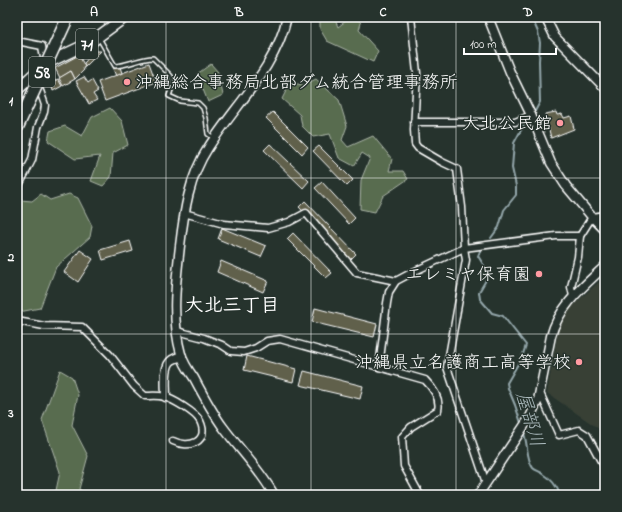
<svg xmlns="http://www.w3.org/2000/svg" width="622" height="512" viewBox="0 0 622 512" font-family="'Indie Flower','Klee One',sans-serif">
	<rect width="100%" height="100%" fill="#26332d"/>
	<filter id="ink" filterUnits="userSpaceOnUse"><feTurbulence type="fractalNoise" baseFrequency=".025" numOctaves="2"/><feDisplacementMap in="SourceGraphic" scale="8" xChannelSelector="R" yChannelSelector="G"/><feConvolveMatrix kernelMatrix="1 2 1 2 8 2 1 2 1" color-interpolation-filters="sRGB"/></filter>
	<g filter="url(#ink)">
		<polygon fill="#384136" points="605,277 605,433 547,393 558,331 567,311 591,289"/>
		<g fill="#586c50" stroke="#acb6a8">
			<polygon points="320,17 334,17 338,27 351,17 355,17 361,23 359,30 378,51 373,62 327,41 320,29"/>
			<polygon points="211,64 218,72 223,95 208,102 197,74"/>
			<polygon points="316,79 339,100 347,126 342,140 348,147 373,136 392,159 389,171 403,171 408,179 383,196 375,212 360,209 361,180 370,158 362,153 354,166 339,158 330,134 313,137 302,126 300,115 282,99 290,83 304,85"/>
			<polygon points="110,108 122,121 128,145 113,153 111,177 103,186 91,181 100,156 75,159 48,141 50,131 65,126 82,136 92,117"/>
			<polygon points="41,194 50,200 69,194 78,198 92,226 90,237 56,267 40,308 19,312 17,310 17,203 20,200 32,201"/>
			<polygon points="60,370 72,377 78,395 72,425 88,456 79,489 87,495 55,495 60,472 42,420"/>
		</g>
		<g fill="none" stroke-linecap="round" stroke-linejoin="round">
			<g stroke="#94a7ab" stroke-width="2">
				<polyline points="528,17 534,23 538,32 540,43 539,61 540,102 534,113"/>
				<polyline points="491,238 499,227 504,210 516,195 516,186 512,168 514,143 526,121"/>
				<polyline points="481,249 478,256 488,272 486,280 479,292 480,299 492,313 503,316 526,345 522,357 507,383 508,388 515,405 522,426"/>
				<path d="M523,431C528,441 526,460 533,468C535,470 539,471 542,473C550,478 557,485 560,495"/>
			</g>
		</g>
		<g fill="#61614c" stroke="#fff">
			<polygon points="95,51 101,51 85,67 84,63"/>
			<polygon points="79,55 85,67 83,68 84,70 75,79 71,71 60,78 55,68"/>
			<polygon points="149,63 156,82 105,101 98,82"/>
			<polygon points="120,67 122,73 116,76 113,69"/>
			<polygon points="71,71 75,79 63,86 59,78"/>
			<polygon points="84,77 88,83 92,80 98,91 93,94 97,100 89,104 76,81"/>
			<polygon points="58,79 62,86 53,91 51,83"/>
			<polygon points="273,112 308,147 302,154 266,118"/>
			<polygon points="556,112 557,115 562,114 564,118 571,116 574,129 551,138 545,114"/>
			<polygon points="270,144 309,181 303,188 264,150"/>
			<polygon points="319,146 353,180 347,186 313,151"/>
			<polygon points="322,182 355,218 349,224 315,188"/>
			<polygon points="305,201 356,254 350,260 299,207"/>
			<polygon points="222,228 266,246 261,257 218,239"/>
			<polygon points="293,233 332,273 326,278 287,239"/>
			<polygon points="130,241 133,251 103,260 100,250"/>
			<polygon points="80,250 93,259 78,282 64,272"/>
			<polygon points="221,261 268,281 263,292 217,272"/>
			<polygon points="315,308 377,324 374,337 312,322"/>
			<polygon points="247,356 296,369 293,382 244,370"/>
			<polygon points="304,371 363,386 360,399 300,385"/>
		</g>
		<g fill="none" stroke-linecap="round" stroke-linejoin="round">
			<defs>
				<path id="service" d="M99,38L115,66C129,65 141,58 153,58L171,76L173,84L169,96L180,101L198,103L203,108L206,118L208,134L214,138"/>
				<g id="minor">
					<polyline points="411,17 417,73 414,130 415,144 418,148 442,162 457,169 462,207 464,248 466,260 447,367 486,483"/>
					<polyline points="17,41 42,46 45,64"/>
					<polyline points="414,122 515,122 531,115"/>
					<polyline points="17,189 32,160 38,127 44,112 45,105 38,85"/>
					<polyline points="184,213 224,224 268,228 289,222 306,213 357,273 396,281"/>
					<polyline points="573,296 571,287 578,257 580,236 592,217 605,215"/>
					<path d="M17,321L44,326L82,327L110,355L134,386L145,396C151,396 158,395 164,397C173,399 196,413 200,421C210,442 189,449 173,441"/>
					<path d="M177,331L204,338L222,345L231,351L244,352L256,348L267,341L280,339L425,380C433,388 441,398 438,410L411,427L402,437L404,466L420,495"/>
					<polyline points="379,367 387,303 389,292 396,281 413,272 464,248 556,236 580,236"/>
					<polyline points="540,393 559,435 579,430 587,435 601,461 605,466"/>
				</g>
				<g id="tertiary">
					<polyline points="488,17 510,72 531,115 551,163 566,186 592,217 605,230"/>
					<polyline points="545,17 555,37 605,88"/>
					<path d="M166,397C166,388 163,366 172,360C175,358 179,357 182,356"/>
					<path d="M274,495C261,471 240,450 223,427C212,412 203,395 194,378C189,371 183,362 181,354C171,319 176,281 180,246C184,212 189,177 208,148C235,105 276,68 287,17"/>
					<path d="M478,495L530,417L538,400L551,336C559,306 584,286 605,266"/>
				</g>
				<polyline id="primary" points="17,90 45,64 91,42 125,17"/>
			</defs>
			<use href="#service" stroke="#fff" stroke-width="6"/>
			<use href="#minor" stroke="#fff" stroke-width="9"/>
			<use href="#tertiary" stroke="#fff" stroke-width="11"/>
			<use href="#primary" stroke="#fff" stroke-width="13"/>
			<use href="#service" stroke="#26332d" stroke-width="3"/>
			<use href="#minor" stroke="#26332d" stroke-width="6"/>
			<use href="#tertiary" stroke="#26332d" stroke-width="8"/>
			<use href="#primary" stroke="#26332d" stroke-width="10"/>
			<defs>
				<polyline id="motorway-bridge" points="17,128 68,17"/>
			</defs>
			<use href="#motorway-bridge" stroke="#fff" stroke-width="14" stroke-linecap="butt"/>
			<use href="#motorway-bridge" stroke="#26332d" stroke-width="11"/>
		</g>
	</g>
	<path fill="none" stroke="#fff" stroke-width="1" stroke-opacity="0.55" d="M166,17V495M311,17V495M456,17V495M17,178H605M17,334H605"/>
	<g fill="#ff9aa2" stroke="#26332d" stroke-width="1.5">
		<circle cx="127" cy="82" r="4"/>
		<circle cx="560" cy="123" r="4"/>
		<circle cx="539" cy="274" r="4"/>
		<circle cx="579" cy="362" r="4"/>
	</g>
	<g text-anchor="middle" stroke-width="3" stroke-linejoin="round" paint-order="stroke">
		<g fill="#26332d" stroke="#bec2c0" stroke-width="1">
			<rect x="76" y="29" width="22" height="30" rx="3"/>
			<rect x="29" y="57" width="26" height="30" rx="3"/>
		</g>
		<g font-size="17" font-weight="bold" fill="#fff">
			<text x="87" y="50">71</text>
			<text x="42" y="78">58</text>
		</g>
		<g font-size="18" fill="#fff" stroke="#26332d" text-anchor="end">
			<text x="135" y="88" text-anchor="start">沖縄総合事務局北部ダム統合管理事務所</text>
			<text x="552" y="129">大北公民館</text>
			<text x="531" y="280">エレミヤ保育園</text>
			<text x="571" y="368">沖縄県立名護商工高等学校</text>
		</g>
		<g font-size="19" font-weight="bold" fill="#fff" stroke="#26332d">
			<text x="232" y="311">大北三丁目</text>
		</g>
		<g font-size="19" font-style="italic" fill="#aebdc0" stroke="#26332d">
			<text transform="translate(531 419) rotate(74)" y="7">屋部川</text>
		</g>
	</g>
	<rect width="622" height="512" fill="none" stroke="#26332d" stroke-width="44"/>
	<path d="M464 48v6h92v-6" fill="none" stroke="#ffffff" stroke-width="2"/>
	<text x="470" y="48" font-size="12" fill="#ffffff" stroke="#26332d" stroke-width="3" paint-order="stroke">100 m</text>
	<rect x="22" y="22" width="578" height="468" fill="none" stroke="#fff" stroke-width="1.5"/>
	<g font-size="13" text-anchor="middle" font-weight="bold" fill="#fff">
		<text x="94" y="16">A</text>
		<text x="239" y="16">B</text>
		<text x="383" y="16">C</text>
		<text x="528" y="16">D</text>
		<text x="11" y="105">1</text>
		<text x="11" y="261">2</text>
		<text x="11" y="417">3</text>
	</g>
</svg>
